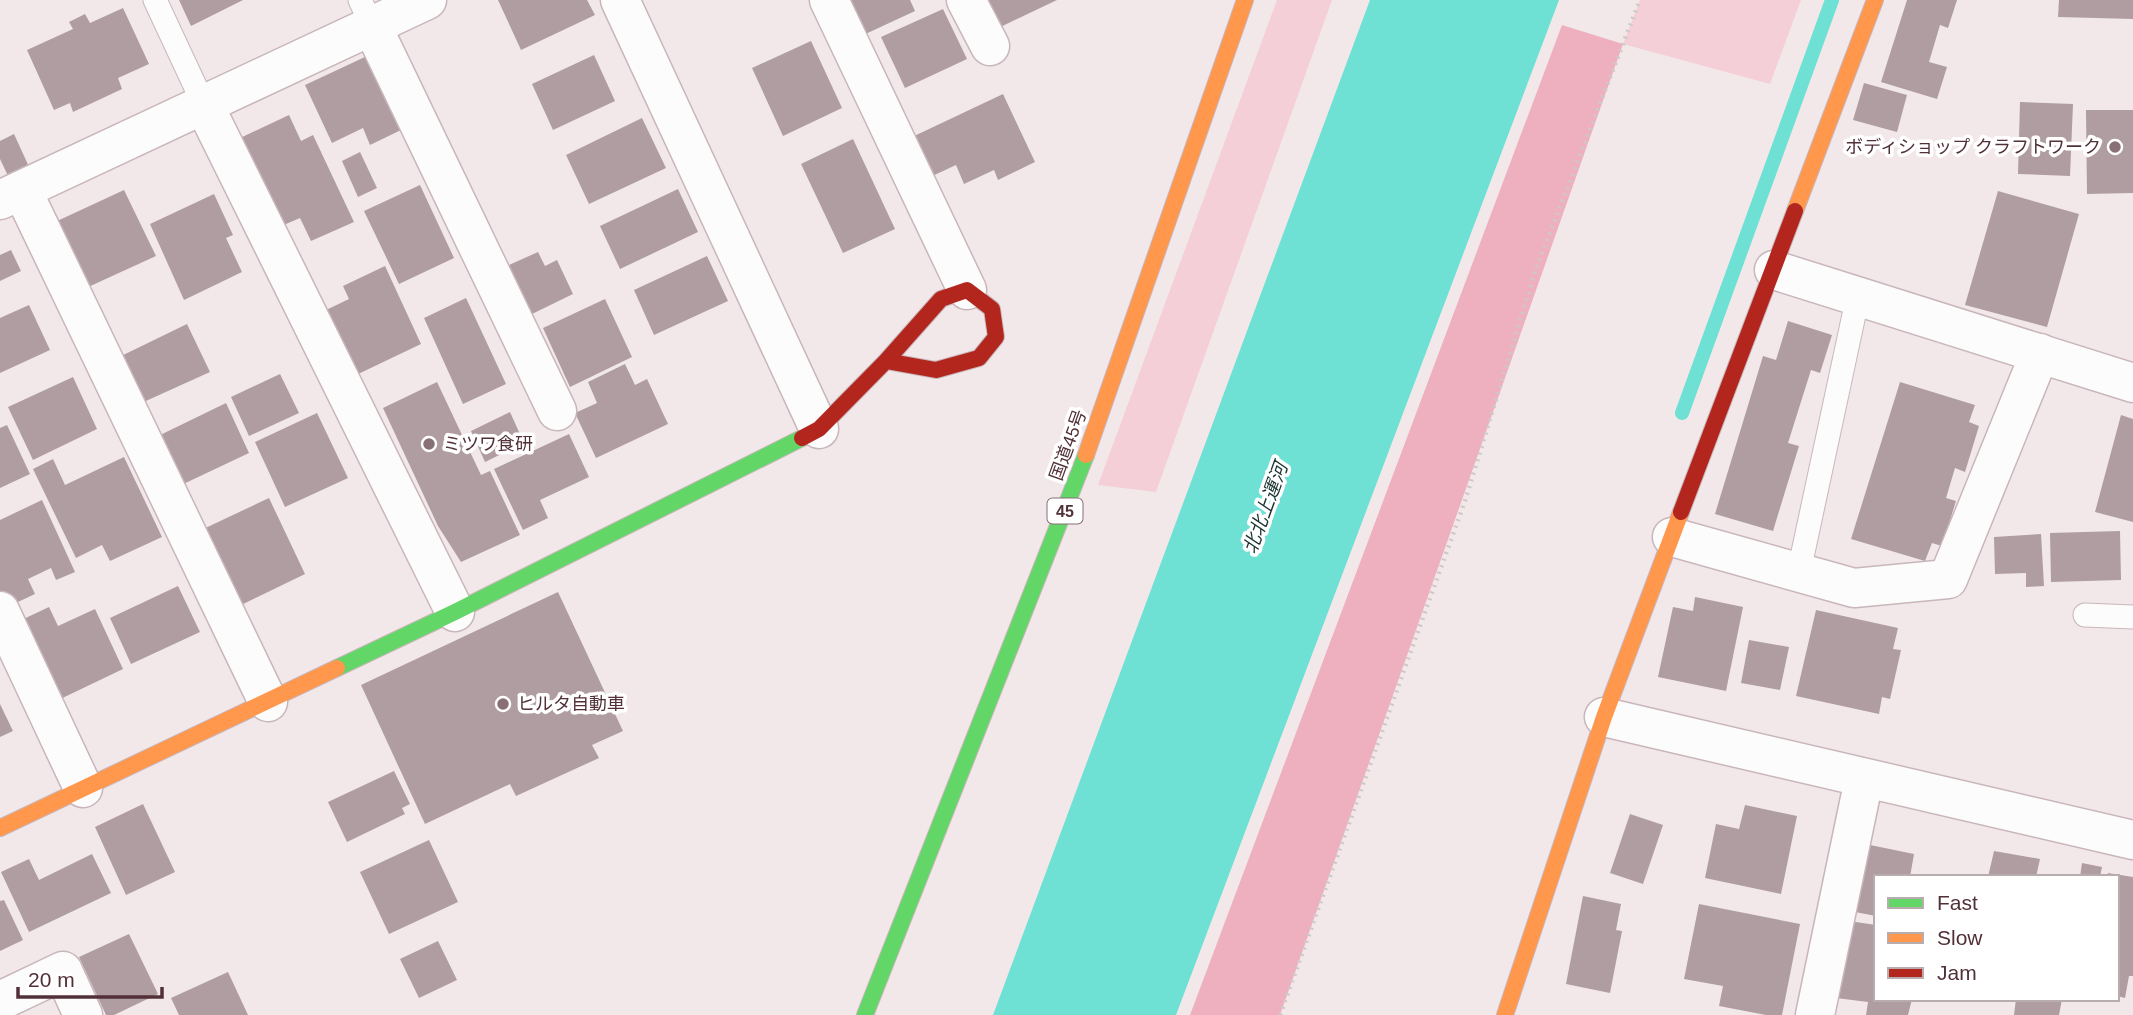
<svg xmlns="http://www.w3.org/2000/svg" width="2133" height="1015" viewBox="0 0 2133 1015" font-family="Arial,'Noto Sans JP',sans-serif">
	<rect width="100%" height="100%" fill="#f2e8ea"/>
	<g fill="#f5cfd7">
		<polygon points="1277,0 1332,0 1156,492 1098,485"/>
		<polygon points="1640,0 1801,0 1770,84 1623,44"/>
	</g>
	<polygon fill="#eeafbf" points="1562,25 1623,44 1280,1015 1190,1015"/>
	<polygon fill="#6ee0d4" points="1370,0 1559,0 1176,1015 993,1015"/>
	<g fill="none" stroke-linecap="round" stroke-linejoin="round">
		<polyline stroke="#6ee0d4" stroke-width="14" points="1682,413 1832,0"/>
	</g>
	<g fill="#af9da1">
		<polygon points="179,0 243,0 191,26"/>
		<polygon points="498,0 587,0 595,15 521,50"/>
		<polygon points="842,0 910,0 915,11 859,37"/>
		<polygon points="978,0 1057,0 992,31"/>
		<polygon points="1907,0 1957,0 1948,28 1940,25 1929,62 1947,67 1937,99 1881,82"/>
		<polygon points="2059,0 2133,0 2133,19 2058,17"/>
		<polygon points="123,8 149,64 118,78 122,89 73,112 70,103 54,110 27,50 73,29 69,22 85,14 90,23"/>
		<polygon points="943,9 967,59 905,88 881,37"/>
		<polygon points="811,41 842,108 783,136 752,68"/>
		<polygon points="594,55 615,101 553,130 532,84"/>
		<polygon points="367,56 401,130 370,145 363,128 332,143 305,85"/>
		<polygon points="1864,83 1907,95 1897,132 1853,120"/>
		<polygon points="1003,94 1035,162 998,180 994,170 964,184 956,165 928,178 910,138"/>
		<polygon points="2020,102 2073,104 2070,176 2018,174"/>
		<polygon points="2086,110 2133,110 2133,193 2087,194"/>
		<polygon points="289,115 301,141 313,135 354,222 311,241 300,218 279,227 238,139"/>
		<polygon points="642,118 666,168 589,204 566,155"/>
		<polygon points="14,134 30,169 9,178 0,159 0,141"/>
		<polygon points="853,139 895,229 843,253 801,164"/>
		<polygon points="360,152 377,188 358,197 342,161"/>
		<polygon points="420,185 454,258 399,284 364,211"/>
		<polygon points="678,189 698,232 620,269 600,226"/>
		<polygon points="124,190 156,256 86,288 55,222"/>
		<polygon points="1998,191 2079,214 2047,327 1965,305"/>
		<polygon points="214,194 233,235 226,238 242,272 184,300 150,224"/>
		<polygon points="11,250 21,271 0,281 0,255"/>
		<polygon points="538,252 545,266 557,260 573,294 532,314 509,265"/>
		<polygon points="707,256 728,301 654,335 634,290"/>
		<polygon points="385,266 421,344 354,376 324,311 349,299 343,286"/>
		<polygon points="466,298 506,384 463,404 424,318"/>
		<polygon points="605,299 632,357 570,387 543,328"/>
		<polygon points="29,305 50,350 0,373 0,318"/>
		<polygon points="1788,321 1832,335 1820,373 1811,370 1788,443 1799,446 1773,531 1715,514 1763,356 1776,360"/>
		<polygon points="187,324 210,372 137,405 115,359"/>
		<polygon points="625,364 635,385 647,379 668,424 596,458 575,413 597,403 588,382"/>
		<polygon points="280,374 299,413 249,436 231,397"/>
		<polygon points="73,377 97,429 33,460 8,407"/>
		<polygon points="437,382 481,475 490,471 520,535 461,562 438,526 383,408"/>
		<polygon points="1900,382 1975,405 1969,422 1979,426 1965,472 1955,468 1946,498 1956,501 1942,546 1932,543 1925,561 1851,539"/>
		<polygon points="226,403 249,453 177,487 154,438"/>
		<polygon points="510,412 524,443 485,462 471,431"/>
		<polygon points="317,413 348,478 285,507 255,442"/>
		<polygon points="2121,415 2133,419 2133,522 2095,512"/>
		<polygon points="7,425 30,474 0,488 0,428"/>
		<polygon points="569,434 589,477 540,500 548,518 523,530 494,469"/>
		<polygon points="124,457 162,537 110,561 102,545 76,558 33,469 53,459 65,485"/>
		<polygon points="269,498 305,574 233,609 197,532"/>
		<polygon points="42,500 75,572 56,580 51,568 28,579 35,594 7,607 0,591 0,520"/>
		<polygon points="2120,531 2121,580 2051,582 2050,533"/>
		<polygon points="2041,534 2044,586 2026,587 2026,573 1995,574 1994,537"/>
		<polygon points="178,586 200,632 131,664 110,618"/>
		<polygon points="558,592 623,731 592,745 599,758 516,796 510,784 425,824 361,685"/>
		<polygon points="1695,597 1743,607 1726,691 1658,677 1673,607 1693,611"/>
		<polygon points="49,607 58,626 95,609 123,669 52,703 15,623"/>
		<polygon points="1816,610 1898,628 1893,649 1901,650 1890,699 1882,697 1879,714 1796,696"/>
		<polygon points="1749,640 1789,647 1780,690 1741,683"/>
		<polygon points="0,704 13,731 0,737"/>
		<polygon points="394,771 410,804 402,808 405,814 347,842 328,802"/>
		<polygon points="143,804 175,872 126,895 95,827"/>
		<polygon points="1745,805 1797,816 1781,894 1705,878 1716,824 1739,829"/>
		<polygon points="1630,814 1663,825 1643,884 1610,873"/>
		<polygon points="429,840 458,902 389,934 360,872"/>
		<polygon points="1870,845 1914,854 1910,877 1876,877 1876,916 1855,912"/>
		<polygon points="1994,851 2040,859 2036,877 1988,877"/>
		<polygon points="92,854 111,893 29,932 1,872 29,859 39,880"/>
		<polygon points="2082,863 2102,867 2100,877 2080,877"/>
		<polygon points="2108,873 2133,877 2133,976 2129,976 2125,998 2117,996 2117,877 2107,877"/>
		<polygon points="1583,896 1621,904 1616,930 1622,931 1610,993 1566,984"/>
		<polygon points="4,900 23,940 0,951 0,901"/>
		<polygon points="1699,904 1800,924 1782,1015 1766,1015 1719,1006 1723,986 1684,979"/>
		<polygon points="1849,921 1876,925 1876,999 1912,999 1908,1015 1866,1015 1868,1002 1836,998"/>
		<polygon points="129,934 158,994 114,1015 106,1015 79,957"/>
		<polygon points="438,941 457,980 419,998 400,959"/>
		<polygon points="228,972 248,1015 179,1015 171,998"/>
		<polygon points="2016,999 2062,999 2059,1015 2014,1015"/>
	</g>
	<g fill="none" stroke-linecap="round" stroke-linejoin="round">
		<defs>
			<g id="lane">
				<polyline points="155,0 204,105"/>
				<polyline points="360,0 372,26"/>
				<polyline points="1799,571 1858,296"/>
				<polyline points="2085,615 2133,617"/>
			</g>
			<g id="street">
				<polyline points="620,0 819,429"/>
				<polyline points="829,0 967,290"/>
				<polyline points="966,0 990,46"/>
				<polyline points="372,26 557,411"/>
				<polyline points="204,105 455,612"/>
				<polyline points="22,190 268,702"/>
				<polyline points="0,200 427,0"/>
				<polyline points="1774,270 2133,383"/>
				<polyline points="1672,537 1854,588 1948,579 2040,353"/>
				<polyline points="0,611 83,788"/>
				<polyline points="1604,717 2133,840"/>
				<polyline points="0,1001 63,971 83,1015"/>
				<polyline points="1815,1015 1864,779"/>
			</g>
			<g id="fast">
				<polyline points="337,668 455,612 802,438"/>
				<polyline points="865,1015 1086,455"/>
			</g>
			<g id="slow">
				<polyline points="1795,211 1875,0"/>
				<polyline points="1086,455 1245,0"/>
				<polyline points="0,828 337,668"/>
				<polyline points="1505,1015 1604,717 1681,512"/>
			</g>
			<g id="jam">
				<polyline points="802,438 819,429 886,361 941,299 967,290 992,309 996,337 979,358 936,370 886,361"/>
				<polyline points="1681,512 1795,211"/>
			</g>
		</defs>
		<use href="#lane" stroke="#c9b6ba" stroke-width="25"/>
		<use href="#street" stroke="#c9b6ba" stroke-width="41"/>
		<use href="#fast" stroke="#c9b6ba" stroke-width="18"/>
		<use href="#slow" stroke="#c9b6ba" stroke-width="18"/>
		<use href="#jam" stroke="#c9b6ba" stroke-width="18"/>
		<polyline stroke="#cfc8c8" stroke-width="4.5" stroke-dasharray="2 5" stroke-linecap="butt" points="1280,1015 1465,501 1536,269 1640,0"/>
		<use href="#lane" stroke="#fdfcfc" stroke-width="23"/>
		<use href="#street" stroke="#fdfcfc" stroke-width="38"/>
		<use href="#fast" stroke="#63d668" stroke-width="16"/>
		<use href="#slow" stroke="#ff974d" stroke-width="16"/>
		<use href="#jam" stroke="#b3261e" stroke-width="16"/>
	</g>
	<g fill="#897076" stroke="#fff" stroke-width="2.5">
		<circle cx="2115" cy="147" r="7"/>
		<circle cx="429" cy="444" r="7"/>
		<circle cx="503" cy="704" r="7"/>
	</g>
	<g text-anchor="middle" stroke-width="7" stroke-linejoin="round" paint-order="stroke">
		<rect fill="#fff" stroke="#856e74" stroke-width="2" x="1047.5" y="498.5" width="35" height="25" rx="5"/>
		<g font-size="16" font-weight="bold" fill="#513038">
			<text x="1065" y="517">45</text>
		</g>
		<g font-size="18" fill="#513038" stroke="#fff" text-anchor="start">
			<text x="2101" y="153" text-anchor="end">ボディショップ クラフトワーク</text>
			<text x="443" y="450">ミツワ食研</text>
			<text x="517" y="710">ヒルタ自動車</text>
		</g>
		<g font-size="18" fill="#513038" stroke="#fff">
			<text transform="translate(1068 445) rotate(-70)" y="6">国道45号</text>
		</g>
		<g font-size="19" font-style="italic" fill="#19332f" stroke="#fff">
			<text transform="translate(1265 508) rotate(-70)" y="7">北北上運河</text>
		</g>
	</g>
	<rect x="1874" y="875" width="245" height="126" fill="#ffffff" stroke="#b9acaf" stroke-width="2"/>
	<rect x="1888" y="898" width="35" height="10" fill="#63d668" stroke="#b9acaf" stroke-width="2"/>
	<text x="1937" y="910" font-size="21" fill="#513038">Fast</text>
	<rect x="1888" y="933" width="35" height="10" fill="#ff974d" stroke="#b9acaf" stroke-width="2"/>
	<text x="1937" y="945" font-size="21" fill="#513038">Slow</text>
	<rect x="1888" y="968" width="35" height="10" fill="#b3261e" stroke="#b9acaf" stroke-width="2"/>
	<text x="1937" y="980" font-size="21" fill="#513038">Jam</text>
	<path d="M18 987v10h144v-10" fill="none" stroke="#513038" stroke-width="3.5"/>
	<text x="28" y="987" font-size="21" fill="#513038" stroke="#ffffff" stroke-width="5" paint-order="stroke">20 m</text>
</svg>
